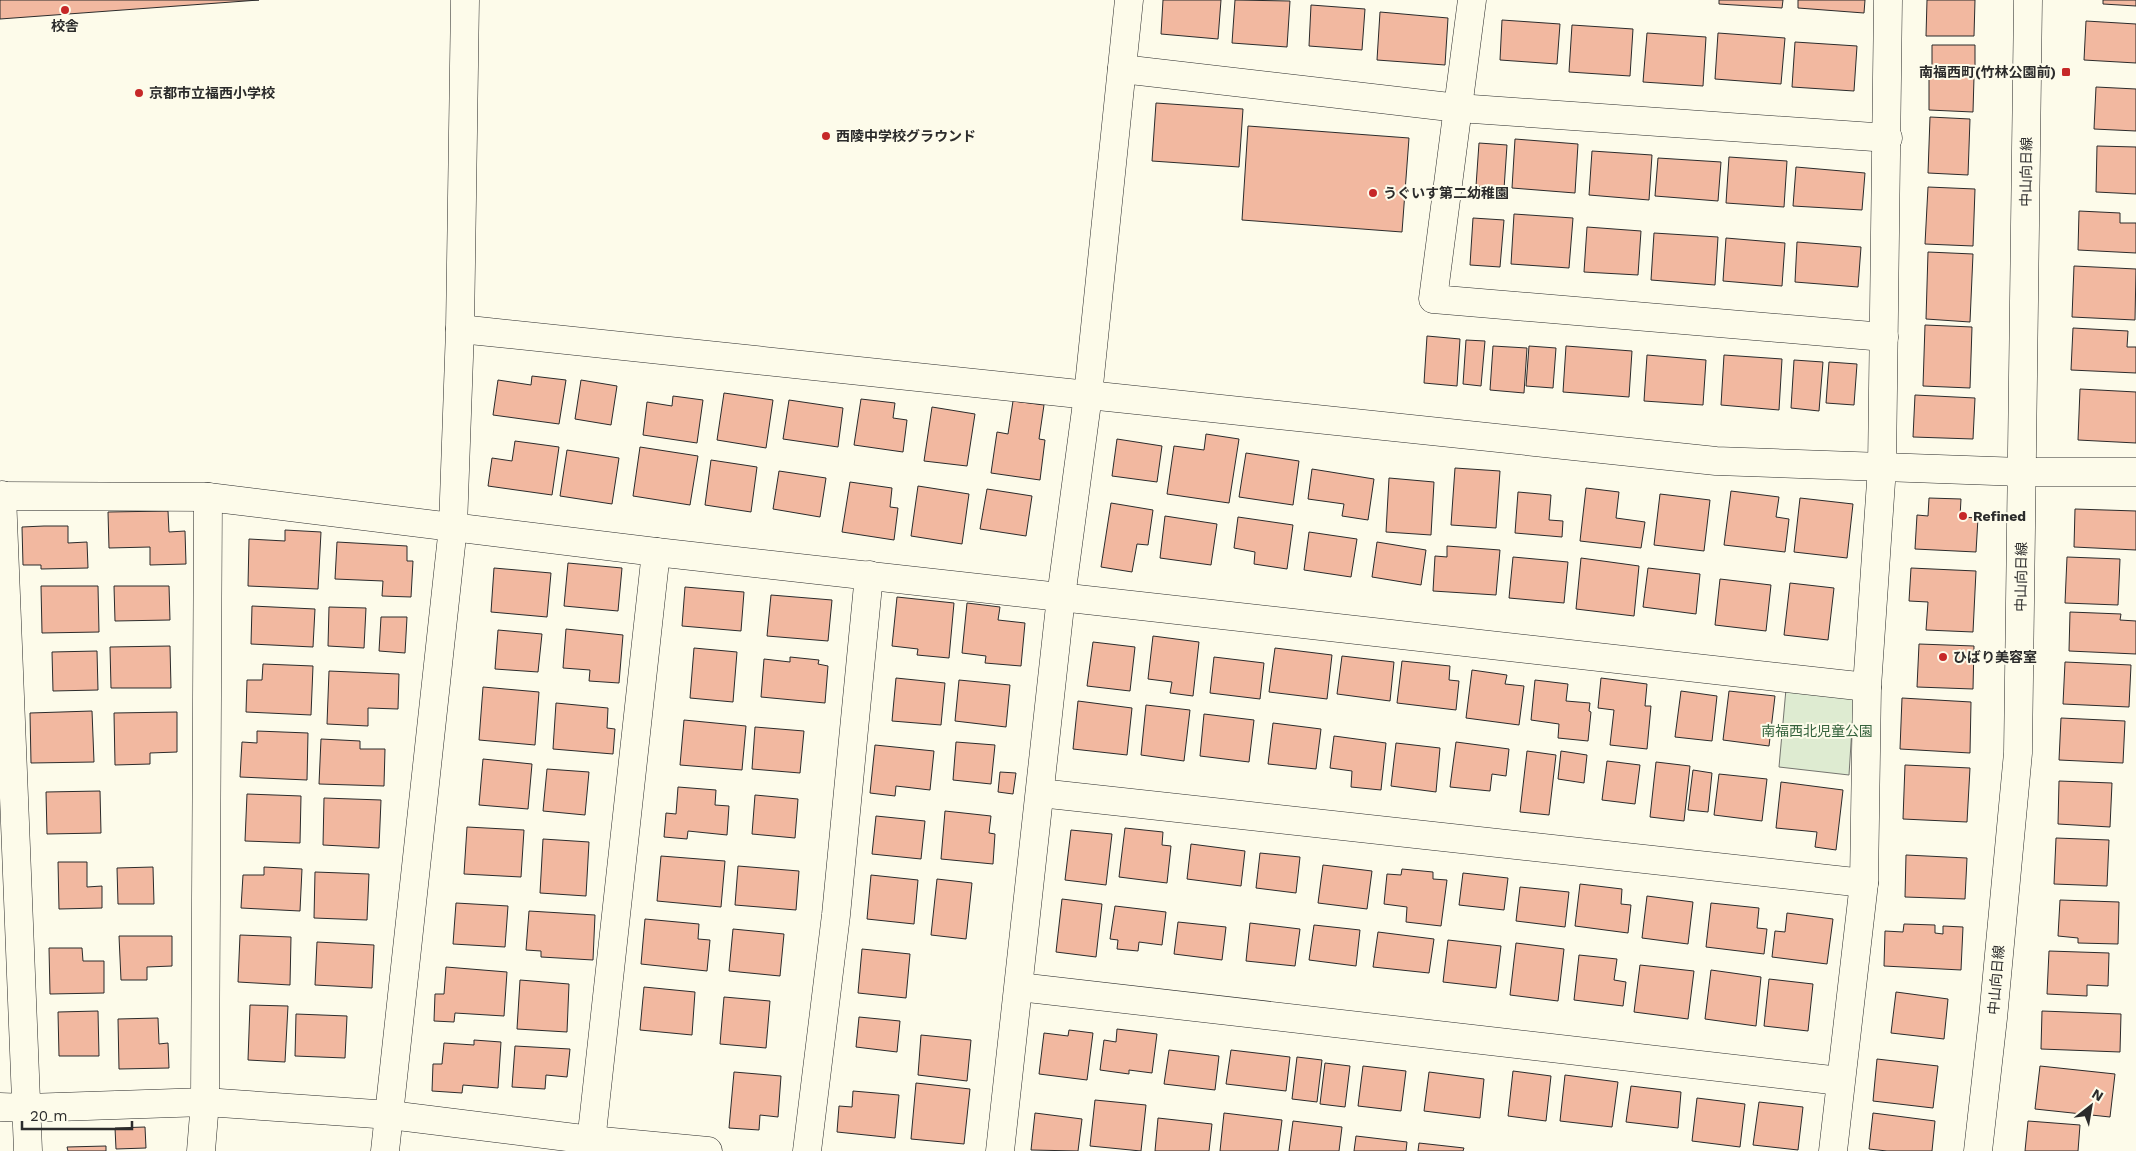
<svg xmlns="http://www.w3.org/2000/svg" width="2136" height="1151" viewBox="0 0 2136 1151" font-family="'Work Sans','Noto Sans JP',sans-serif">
	<rect width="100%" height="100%" fill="#fdfbea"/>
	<polygon fill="#deebd1" stroke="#74746e" points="1786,689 1854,696 1849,775 1779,767"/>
	<g fill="#f2b8a0" stroke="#2b2b2b">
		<polygon points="0,0 259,0 0,19"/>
		<polygon points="1163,0 1221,0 1218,39 1161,34"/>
		<polygon points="1235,0 1290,1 1287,47 1232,43"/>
		<polygon points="1719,0 1783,0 1782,8 1719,4"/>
		<polygon points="1798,0 1865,0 1864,13 1798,8"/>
		<polygon points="1927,0 1975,0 1974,36 1926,36"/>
		<polygon points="2103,0 2136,0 2136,6 2103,4"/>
		<polygon points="1311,5 1365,9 1362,50 1309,46"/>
		<polygon points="1380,12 1448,18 1445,65 1377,60"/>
		<polygon points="1502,20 1560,24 1557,64 1500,60"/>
		<polygon points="2086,21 2136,24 2136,63 2084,60"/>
		<polygon points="1572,25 1633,29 1630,76 1569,72"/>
		<polygon points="1647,33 1706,37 1703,86 1643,82"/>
		<polygon points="1718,33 1785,38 1781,84 1715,79"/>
		<polygon points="1795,42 1857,46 1854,91 1792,87"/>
		<polygon points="1932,45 1975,45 1975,74 1932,73"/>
		<polygon points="1929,76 1974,77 1973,112 1929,110"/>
		<polygon points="2096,87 2136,89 2136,131 2094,129"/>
		<polygon points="1156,103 1243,109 1239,167 1152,161"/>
		<polygon points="1930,117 1970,119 1968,175 1928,173"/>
		<polygon points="1248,126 1409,138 1402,232 1242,220"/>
		<polygon points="1515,139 1578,144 1575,193 1512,188"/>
		<polygon points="1479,143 1507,145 1504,189 1476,186"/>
		<polygon points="2097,146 2136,147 2136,194 2096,192"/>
		<polygon points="1592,151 1652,155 1649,200 1589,195"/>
		<polygon points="1729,157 1787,161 1784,207 1726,203"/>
		<polygon points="1658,158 1721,162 1718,201 1655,196"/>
		<polygon points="1796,167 1865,173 1862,210 1793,206"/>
		<polygon points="1928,187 1975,189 1973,246 1925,244"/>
		<polygon points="2079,211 2120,213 2120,223 2136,223 2136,253 2078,250"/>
		<polygon points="1514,214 1573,218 1569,268 1511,264"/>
		<polygon points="1473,218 1504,220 1500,267 1470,265"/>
		<polygon points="1587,227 1641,231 1638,275 1584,272"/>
		<polygon points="1654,233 1718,237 1715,285 1651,280"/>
		<polygon points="1726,238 1785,243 1782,286 1723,281"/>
		<polygon points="1797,242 1861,247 1858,287 1795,282"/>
		<polygon points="1928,252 1973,254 1970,322 1926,319"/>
		<polygon points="2074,266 2136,269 2135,320 2072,317"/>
		<polygon points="1925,325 1972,327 1970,388 1923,386"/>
		<polygon points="2073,328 2128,331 2127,347 2136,347 2136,373 2071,370"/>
		<polygon points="1427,336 1460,339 1457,386 1424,383"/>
		<polygon points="1466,340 1485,341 1481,386 1463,384"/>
		<polygon points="1493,346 1527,348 1524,393 1490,390"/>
		<polygon points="1529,346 1556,348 1553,388 1526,386"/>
		<polygon points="1566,346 1632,351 1629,397 1563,392"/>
		<polygon points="1647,355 1706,360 1703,405 1644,401"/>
		<polygon points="1724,355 1782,359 1779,410 1721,405"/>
		<polygon points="1794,360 1823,362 1819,411 1791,408"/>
		<polygon points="1829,362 1857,364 1854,405 1826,403"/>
		<polygon points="532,376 566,380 559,424 493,415 498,380 531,385"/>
		<polygon points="581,380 617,386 611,425 575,419"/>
		<polygon points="2080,389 2136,392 2136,443 2078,440"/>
		<polygon points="724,393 773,400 766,448 717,440"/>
		<polygon points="1915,395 1975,398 1973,439 1913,437"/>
		<polygon points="673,396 703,400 697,443 643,435 647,402 672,406"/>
		<polygon points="861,399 895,403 893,418 907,420 903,452 854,445"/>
		<polygon points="789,400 843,408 838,447 783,439"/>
		<polygon points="1013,401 1044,405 1039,439 1045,440 1040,480 991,473 997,432 1008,434"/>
		<polygon points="932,407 975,414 967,466 924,461"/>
		<polygon points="1206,434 1239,439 1229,503 1167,494 1174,446 1204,450"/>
		<polygon points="1117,439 1162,446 1157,482 1112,476"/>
		<polygon points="515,441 559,447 552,495 488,486 492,458 512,461"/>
		<polygon points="640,447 698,456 690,505 633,496"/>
		<polygon points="567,450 619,458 612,504 560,496"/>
		<polygon points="1246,453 1299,461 1293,505 1239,497"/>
		<polygon points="711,460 757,467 751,512 705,505"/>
		<polygon points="1455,468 1500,471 1496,528 1451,525"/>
		<polygon points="1312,469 1374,479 1368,520 1342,516 1344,504 1308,499"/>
		<polygon points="779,471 826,478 820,517 773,509"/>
		<polygon points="1389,478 1434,482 1431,535 1386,532"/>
		<polygon points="850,482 892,488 890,507 898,508 894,540 842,532"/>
		<polygon points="918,486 969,494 962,544 911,536"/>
		<polygon points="1586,488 1619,492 1616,518 1645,522 1641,548 1580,541"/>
		<polygon points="987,489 1032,496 1026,536 980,529"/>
		<polygon points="1731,491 1779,497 1776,517 1789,519 1785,552 1724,545"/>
		<polygon points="1518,492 1551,495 1549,520 1563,521 1562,537 1515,533"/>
		<polygon points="1660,494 1710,500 1704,551 1654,545"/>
		<polygon points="1800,498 1853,504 1847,558 1794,552"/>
		<polygon points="1929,498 1961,499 1960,517 1978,518 1976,552 1915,549 1917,515 1928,516"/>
		<polygon points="1111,503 1153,510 1148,545 1137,544 1132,572 1101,567"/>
		<polygon points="2075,509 2136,511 2136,550 2074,547"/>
		<polygon points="168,511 169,532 185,531 186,564 150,565 150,547 109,548 108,512"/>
		<polygon points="1165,516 1217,524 1211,565 1160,558"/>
		<polygon points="1238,517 1293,525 1287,569 1254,564 1255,552 1234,548"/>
		<polygon points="44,526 68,526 68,543 87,542 88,568 41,569 41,565 23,565 22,527"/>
		<polygon points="285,530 321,532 318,589 248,586 249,539 285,541"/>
		<polygon points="1309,532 1357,539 1351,577 1304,570"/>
		<polygon points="337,542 407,546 407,561 413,561 411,597 382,596 383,581 335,579"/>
		<polygon points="1377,542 1426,550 1421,585 1372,577"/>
		<polygon points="1447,546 1500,550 1496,595 1433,591 1435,556 1447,557"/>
		<polygon points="1513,557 1568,562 1564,603 1509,598"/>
		<polygon points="2067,557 2120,559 2118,605 2065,603"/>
		<polygon points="1581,558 1639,566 1634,616 1576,609"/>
		<polygon points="568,563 622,568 618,611 564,606"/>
		<polygon points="494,568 551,573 547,617 491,612"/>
		<polygon points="1648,568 1700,574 1696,614 1643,607"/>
		<polygon points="1911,568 1976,571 1973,632 1926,630 1928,602 1909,601"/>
		<polygon points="1720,579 1771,585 1766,631 1715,625"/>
		<polygon points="1790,583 1834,588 1828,640 1784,635"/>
		<polygon points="41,586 98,586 99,632 42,633"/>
		<polygon points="114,586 169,586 170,620 115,621"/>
		<polygon points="685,587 744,592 741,631 682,626"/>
		<polygon points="771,595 832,600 828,641 767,636"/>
		<polygon points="897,597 954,603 949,658 917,655 918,649 892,646"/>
		<polygon points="967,603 1000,607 998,620 1025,623 1021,666 985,663 986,656 962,653"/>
		<polygon points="252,606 315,609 313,647 251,644"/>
		<polygon points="329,607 366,608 364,648 328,646"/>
		<polygon points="2070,612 2121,614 2120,620 2136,621 2136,654 2069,651"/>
		<polygon points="381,617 407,617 405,653 379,651"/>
		<polygon points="566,629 623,635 619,683 589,681 590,670 563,668"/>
		<polygon points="498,630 542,634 538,672 495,669"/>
		<polygon points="1153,636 1199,642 1193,696 1170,693 1172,682 1148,679"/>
		<polygon points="1093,642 1135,647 1130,691 1087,686"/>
		<polygon points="1919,644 1974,646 1973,689 1917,687"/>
		<polygon points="170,646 171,688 111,688 110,647"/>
		<polygon points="694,648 737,652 733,702 690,698"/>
		<polygon points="1275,648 1332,655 1327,699 1269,692"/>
		<polygon points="97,651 98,690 53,691 52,652"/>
		<polygon points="1342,656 1394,662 1390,701 1337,694"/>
		<polygon points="790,657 819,660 818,664 828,666 825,703 761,697 764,659 790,662"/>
		<polygon points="1214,657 1264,663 1260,699 1210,693"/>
		<polygon points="1402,661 1450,666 1449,680 1459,681 1456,710 1397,703"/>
		<polygon points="2065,662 2131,665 2129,707 2063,704"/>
		<polygon points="263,664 313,666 311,715 246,712 247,680 262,680"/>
		<polygon points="1472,670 1507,675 1505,684 1524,686 1519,725 1466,718"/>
		<polygon points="329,671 399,674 398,709 368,708 368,726 327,724"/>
		<polygon points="896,678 945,683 941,725 892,721"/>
		<polygon points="1601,678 1647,684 1645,706 1651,706 1647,749 1610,745 1614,710 1598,708"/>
		<polygon points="959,680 1010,685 1006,727 955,721"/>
		<polygon points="1535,680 1568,684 1566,701 1590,703 1589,711 1591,712 1588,741 1558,738 1559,724 1531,720"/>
		<polygon points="483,687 539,692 535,745 479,740"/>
		<polygon points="1681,691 1717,696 1712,741 1675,737"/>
		<polygon points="1729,691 1775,696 1769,746 1723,740"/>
		<polygon points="1902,698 1971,702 1970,753 1900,749"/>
		<polygon points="1078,701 1132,708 1127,755 1073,749"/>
		<polygon points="556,703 608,708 607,728 615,729 613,754 553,749"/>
		<polygon points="1146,705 1190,710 1184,761 1141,755"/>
		<polygon points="92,711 94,762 31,763 30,713"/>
		<polygon points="177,712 177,752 150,753 150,764 115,765 114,713"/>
		<polygon points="1204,714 1254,720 1249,762 1200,756"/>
		<polygon points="2061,718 2125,721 2123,763 2059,760"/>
		<polygon points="684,720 746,726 742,770 680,765"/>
		<polygon points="1273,723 1321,729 1316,769 1268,764"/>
		<polygon points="755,727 804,731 800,773 752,769"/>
		<polygon points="257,731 308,733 307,780 240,777 242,742 257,743"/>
		<polygon points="1334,736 1386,743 1381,790 1351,787 1352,771 1330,768"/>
		<polygon points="321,739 360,741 360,749 385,749 384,786 319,784"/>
		<polygon points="956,742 995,745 991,784 953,780"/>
		<polygon points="1456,742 1509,749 1506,776 1492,774 1490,791 1450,787"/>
		<polygon points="1396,743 1440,748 1436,792 1391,786"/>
		<polygon points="875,745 934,751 930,790 896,786 895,796 870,793"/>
		<polygon points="1527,751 1556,755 1549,815 1520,812"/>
		<polygon points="1561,751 1587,755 1584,783 1558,779"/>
		<polygon points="483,759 532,764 528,809 479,805"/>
		<polygon points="1607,761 1640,765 1635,804 1602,800"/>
		<polygon points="1656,762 1690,766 1684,821 1650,817"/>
		<polygon points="1905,765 1970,768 1967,822 1903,819"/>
		<polygon points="547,769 589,772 585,815 543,811"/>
		<polygon points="1693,770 1712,773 1708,812 1688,810"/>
		<polygon points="1000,772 1016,773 1013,794 998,792"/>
		<polygon points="1719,774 1767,779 1762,821 1714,815"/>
		<polygon points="2059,781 2112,783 2110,827 2058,824"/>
		<polygon points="1781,782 1843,790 1836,850 1815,847 1817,832 1776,828"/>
		<polygon points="678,787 716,790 715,805 729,806 727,835 688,831 687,839 664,837 666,813 676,814"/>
		<polygon points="100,791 101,833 47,834 46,792"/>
		<polygon points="247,794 301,796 300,843 245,841"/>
		<polygon points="755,795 798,799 795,838 752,834"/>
		<polygon points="324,798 381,800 379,848 323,845"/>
		<polygon points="945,811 991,816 989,833 995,834 993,864 941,859"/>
		<polygon points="876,816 925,821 921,859 872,854"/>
		<polygon points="467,827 524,830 521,877 464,874"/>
		<polygon points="1125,828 1163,832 1162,845 1171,846 1167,883 1119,877"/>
		<polygon points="1071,830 1112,834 1106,885 1065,880"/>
		<polygon points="2056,838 2109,840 2107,886 2054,884"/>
		<polygon points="543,839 589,842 586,896 540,893"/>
		<polygon points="1191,844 1245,851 1241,886 1187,879"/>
		<polygon points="1260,853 1300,857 1296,893 1256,888"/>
		<polygon points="1906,855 1967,858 1965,899 1905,897"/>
		<polygon points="661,856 725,861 721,907 657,901"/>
		<polygon points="58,862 87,862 87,887 102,886 102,908 59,909"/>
		<polygon points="1323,865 1372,871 1367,909 1318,903"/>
		<polygon points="738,866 799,871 796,910 735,905"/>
		<polygon points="153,867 154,904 118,904 117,868"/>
		<polygon points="264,867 302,869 300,911 241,908 243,875 264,875"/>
		<polygon points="1402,869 1433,872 1433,879 1447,880 1441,926 1406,922 1407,907 1384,904 1387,874 1401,875"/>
		<polygon points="315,872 369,874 367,920 314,918"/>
		<polygon points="1463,873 1508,878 1504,910 1459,905"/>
		<polygon points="871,875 918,880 914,924 867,919"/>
		<polygon points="937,879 972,883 966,939 931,935"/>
		<polygon points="1580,884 1622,889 1621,904 1631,905 1628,933 1575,926"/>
		<polygon points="1520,887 1569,892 1565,927 1516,921"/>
		<polygon points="1647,896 1693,902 1688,944 1642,938"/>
		<polygon points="1062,899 1102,904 1096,957 1056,952"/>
		<polygon points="2060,900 2119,902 2118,944 2078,943 2078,938 2058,936"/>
		<polygon points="456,903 508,906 505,947 453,944"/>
		<polygon points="1711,903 1759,908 1757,928 1767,929 1764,954 1706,947"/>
		<polygon points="1115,906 1166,912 1162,945 1139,942 1138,951 1117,949 1118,940 1110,939"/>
		<polygon points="529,911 595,915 593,960 541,957 541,951 526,950"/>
		<polygon points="1787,913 1833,919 1827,964 1772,957 1775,931 1785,932"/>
		<polygon points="645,919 699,924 698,939 710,940 707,971 641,964"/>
		<polygon points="1178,922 1226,927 1222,960 1174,954"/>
		<polygon points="1250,923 1300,929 1295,966 1246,961"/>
		<polygon points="1904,924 1935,925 1935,933 1943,934 1943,926 1963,927 1961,970 1884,966 1885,931 1903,932"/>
		<polygon points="1314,925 1360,930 1356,966 1309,960"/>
		<polygon points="733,929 784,934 780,976 729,971"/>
		<polygon points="1378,932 1434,939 1429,973 1373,967"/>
		<polygon points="240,935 291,937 290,985 238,982"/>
		<polygon points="119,936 172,936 172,966 147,967 147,980 121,980"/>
		<polygon points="1448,940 1501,946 1496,988 1443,982"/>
		<polygon points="317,942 374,945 372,988 315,985"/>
		<polygon points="1516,943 1564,949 1558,1001 1510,995"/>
		<polygon points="49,948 82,948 83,961 104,961 104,993 50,994"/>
		<polygon points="862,949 910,954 906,998 858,993"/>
		<polygon points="2049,951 2109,953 2108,986 2087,985 2087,996 2047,994"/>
		<polygon points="1579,955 1617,959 1614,980 1626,982 1623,1006 1574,1000"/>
		<polygon points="1640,965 1694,971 1688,1019 1634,1012"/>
		<polygon points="446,967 507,972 504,1016 455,1013 454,1022 434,1021 435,994 444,994"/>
		<polygon points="1711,970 1761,977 1756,1026 1705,1019"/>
		<polygon points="1769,979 1813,984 1808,1031 1764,1026"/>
		<polygon points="520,980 569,984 567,1032 517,1029"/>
		<polygon points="644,987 695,992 692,1035 640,1030"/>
		<polygon points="1896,992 1948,999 1944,1039 1891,1033"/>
		<polygon points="724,997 770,1001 766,1048 720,1044"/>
		<polygon points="250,1005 288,1006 285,1062 248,1060"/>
		<polygon points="98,1011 99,1056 59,1056 58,1012"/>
		<polygon points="2042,1011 2121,1014 2120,1052 2041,1049"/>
		<polygon points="296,1014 347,1016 345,1058 295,1056"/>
		<polygon points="859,1017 900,1021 897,1052 856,1047"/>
		<polygon points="158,1018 159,1044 168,1043 169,1068 119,1069 118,1019"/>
		<polygon points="1117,1029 1157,1034 1152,1073 1129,1070 1129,1074 1100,1070 1104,1040 1116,1042"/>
		<polygon points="1069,1030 1093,1033 1087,1080 1039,1074 1044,1033 1068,1036"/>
		<polygon points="921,1035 971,1040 967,1081 918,1075"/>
		<polygon points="474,1040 501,1042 498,1088 463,1085 462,1093 432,1091 433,1064 442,1064 444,1043 474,1045"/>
		<polygon points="515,1046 570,1049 567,1077 546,1075 545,1089 512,1087"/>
		<polygon points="1169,1050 1219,1056 1215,1090 1164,1084"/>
		<polygon points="1231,1050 1290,1057 1286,1091 1226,1084"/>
		<polygon points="1297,1057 1322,1060 1317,1102 1292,1099"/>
		<polygon points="1877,1059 1938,1066 1933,1108 1873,1101"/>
		<polygon points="1325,1063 1350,1066 1345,1107 1320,1104"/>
		<polygon points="1363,1066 1406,1071 1401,1111 1358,1106"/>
		<polygon points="2040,1066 2115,1074 2110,1117 2035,1109"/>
		<polygon points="1513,1071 1551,1076 1546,1121 1508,1116"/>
		<polygon points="734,1072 781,1076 778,1117 760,1115 759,1130 729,1128"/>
		<polygon points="1429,1072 1484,1079 1480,1118 1424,1111"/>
		<polygon points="1565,1075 1618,1082 1612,1127 1560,1121"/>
		<polygon points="916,1083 970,1089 964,1144 911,1139"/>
		<polygon points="1631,1086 1681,1092 1678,1128 1626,1122"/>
		<polygon points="853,1091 899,1095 895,1138 837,1132 839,1106 852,1107"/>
		<polygon points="1697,1098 1745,1104 1740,1147 1692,1141"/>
		<polygon points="1095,1100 1146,1105 1141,1151 1090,1146"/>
		<polygon points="1759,1102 1803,1107 1798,1150 1753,1145"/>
		<polygon points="1035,1113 1082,1119 1078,1151 1031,1150"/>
		<polygon points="1224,1113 1282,1120 1278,1151 1220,1151"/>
		<polygon points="1873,1113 1935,1121 1932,1151 1887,1151 1869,1149"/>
		<polygon points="1158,1118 1212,1124 1209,1151 1155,1151"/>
		<polygon points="1293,1121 1342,1127 1339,1151 1289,1151"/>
		<polygon points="2028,1121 2080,1125 2078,1151 2025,1151"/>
		<polygon points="145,1127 146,1148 116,1149 115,1128"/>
		<polygon points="1356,1136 1407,1142 1406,1151 1354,1151"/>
		<polygon points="1419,1143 1464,1148 1463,1151 1418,1151"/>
		<polygon points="106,1146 106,1151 68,1151 67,1147"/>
	</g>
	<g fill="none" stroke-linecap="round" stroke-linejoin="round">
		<defs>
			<g id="street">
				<polyline points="1472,0 1433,299 1884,337"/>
				<polyline points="1122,69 1458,108 1888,138"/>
				<polyline points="460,329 1716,461 2022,472 2136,472"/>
				<polyline points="2,495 28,1151"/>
				<polyline points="0,496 208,497 656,552 1867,687"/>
				<polyline points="1040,793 1864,883"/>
				<polyline points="1019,987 1840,1081"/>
				<polyline points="0,1107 27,1108 205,1102 390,1115 591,1140 708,1151"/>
				<polyline points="201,1151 205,1102 208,497"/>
				<polyline points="385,1151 453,527 460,329 465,0"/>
				<polyline points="590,1151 656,552"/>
				<polyline points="807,1151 836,915 869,575"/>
				<polyline points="1000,1151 1061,597 1088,395 1129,0"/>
				<polyline points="1833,1151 1864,883 1867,687 1882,467 1888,0"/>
			</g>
			<polyline id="secondary" points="1978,1151 1993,1018 2018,753 2028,0"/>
		</defs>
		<use href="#street" stroke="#2b2b2b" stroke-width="29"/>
		<use href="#secondary" stroke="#2b2b2b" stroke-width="29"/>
		<use href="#street" stroke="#fdfbea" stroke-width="28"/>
		<use href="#secondary" stroke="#fdfbea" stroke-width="28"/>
	</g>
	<g fill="#c62828" stroke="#fdfbea" stroke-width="2">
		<circle cx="65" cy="10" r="5"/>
		<rect x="2061" y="67" width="10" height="10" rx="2.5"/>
		<circle cx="139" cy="93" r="5"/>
		<circle cx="826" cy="136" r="5"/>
		<circle cx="1373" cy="193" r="5"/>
		<circle cx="1963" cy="516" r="5"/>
		<circle cx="1943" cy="657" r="5"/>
	</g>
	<g text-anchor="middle" stroke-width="4" stroke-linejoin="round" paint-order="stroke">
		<g font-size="14" font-weight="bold" fill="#2b2b2b" stroke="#fdfbea" text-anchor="start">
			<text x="65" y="31" text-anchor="middle">校舎</text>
			<text x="2056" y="77" text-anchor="end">南福西町(竹林公園前)</text>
			<text x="149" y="98">京都市立福西小学校</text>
			<text x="836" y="141">西陵中学校グラウンド</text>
			<text x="1383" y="198">うぐいす第二幼稚園</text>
			<text x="1973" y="521">Refined</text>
			<text x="1953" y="662">ひばり美容室</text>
		</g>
		<g font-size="14" fill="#2b2b2b" stroke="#fdfbea">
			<text transform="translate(2026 172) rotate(-89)" y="5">中山向日線</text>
			<text transform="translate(2021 577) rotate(-89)" y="5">中山向日線</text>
			<text transform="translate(1996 980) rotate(-85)" y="5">中山向日線</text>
		</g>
		<g font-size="14" fill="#34623c" stroke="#fdfbea">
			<text x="1817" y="736">南福西北児童公園</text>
		</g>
	</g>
	<g transform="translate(2091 1106) rotate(31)" stroke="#fdfbea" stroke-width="4" paint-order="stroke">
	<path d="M0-4L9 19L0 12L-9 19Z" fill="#2b2b2b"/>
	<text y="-8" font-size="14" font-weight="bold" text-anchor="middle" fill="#2b2b2b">N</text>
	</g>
	<path d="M22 1121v8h110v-8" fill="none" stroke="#2b2b2b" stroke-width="2.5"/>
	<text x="30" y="1121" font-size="15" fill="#2b2b2b" stroke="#fdfbea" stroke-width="4" paint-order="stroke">20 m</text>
</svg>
